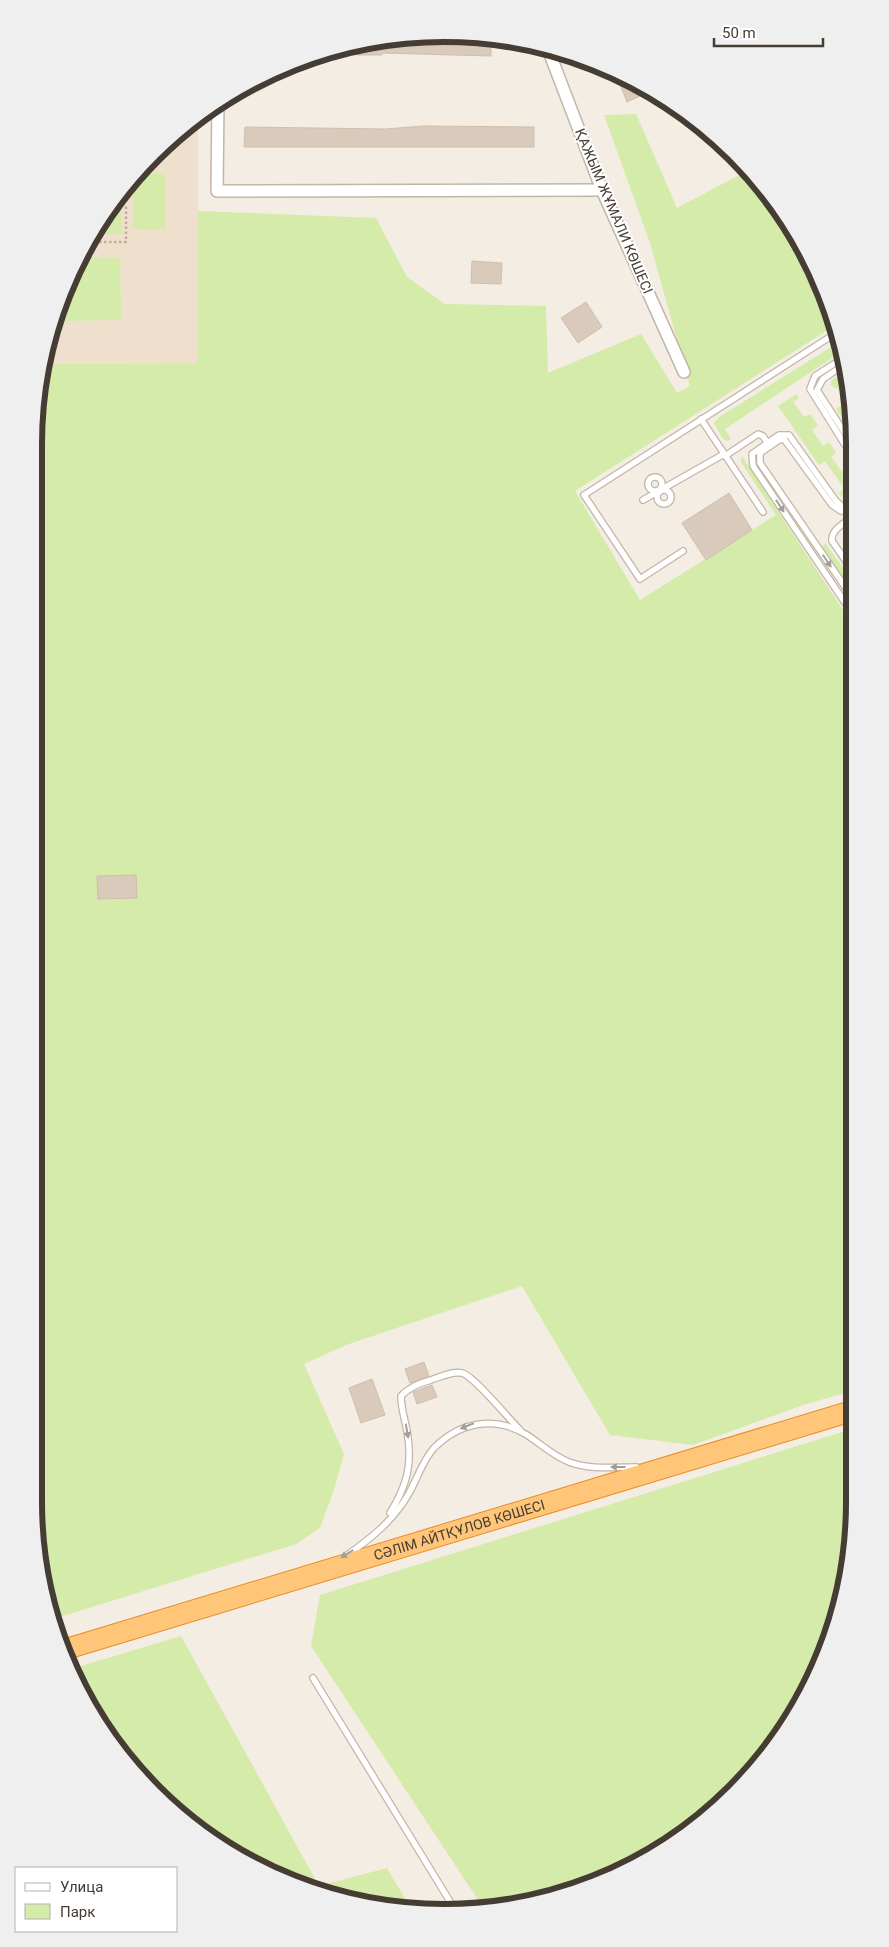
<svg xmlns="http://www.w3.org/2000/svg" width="889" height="1947" viewBox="0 0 889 1947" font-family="Roboto,sans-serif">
	<rect width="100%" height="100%" fill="#f3ede3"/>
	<polygon fill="#eee0cc" points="198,118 198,363 42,364 65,288 103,217 154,154"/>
	<g fill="#d4eba9">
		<polygon points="636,114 677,208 747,171 770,194 824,287 834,326 575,491 640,600 776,515 741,462 742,456 852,624 855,1390 803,1405 693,1445 610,1435 522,1286 346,1345 304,1364 344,1454 334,1490 320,1528 296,1544 53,1619 34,1502 34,444 42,364 198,363 198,211 376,218 407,277 445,304 546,306 548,373 641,334 677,393 690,386 650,243 604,115"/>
		<polygon points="138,174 165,174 165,230 133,229 134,179"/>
		<polygon points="121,194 121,234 93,234 103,217"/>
		<polygon points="81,257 120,257 121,320 55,321 65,288"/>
		<polygon points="839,342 841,352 725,429 731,439 728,441 723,439 714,423 719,417"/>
		<polygon points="846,369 850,385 840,391 831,385 831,381"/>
		<polygon points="796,394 799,398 793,402 804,417 810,414 818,425 812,430 823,446 829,442 836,453 831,457 842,472 847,469 852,477 852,502 846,501 839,493 844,488 825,461 819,465 778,406"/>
		<polygon points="852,397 852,401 843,407 847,414 852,411 852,434 836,409"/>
		<polygon points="826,544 852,581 852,591 823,549 823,545"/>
		<polygon points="855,1428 855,1503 847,1582 824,1659 753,1774 650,1858 576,1892 498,1910 484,1909 311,1646 320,1595"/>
		<polygon points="181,1636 319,1886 387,1868 410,1907 365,1905 239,1858 135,1773 89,1708 71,1669"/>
	</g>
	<g fill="#d9cabb" stroke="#d1beab">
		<polygon points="428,35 491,38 491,56 382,53 382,55 357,55 357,44 364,42"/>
		<polygon points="615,72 637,85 649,92 627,102"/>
		<polygon points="423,126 534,127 534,147 244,147 245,127 386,129"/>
		<polygon points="472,261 502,263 501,284 471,283"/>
		<polygon points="586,302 602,327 578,343 561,318"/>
		<polygon points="729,493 752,530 706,560 682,523"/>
		<polygon points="136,875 137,898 98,899 97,876"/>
		<polygon points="424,1362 429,1376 410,1383 405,1369"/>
		<polygon points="372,1379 385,1415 361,1423 349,1388"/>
		<polygon points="432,1385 437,1397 417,1404 413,1392"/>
	</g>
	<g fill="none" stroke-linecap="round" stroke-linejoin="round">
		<defs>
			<g id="service">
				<polyline points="843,358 815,376 810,389 852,456"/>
				<polyline points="845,364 823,379 817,390 852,444"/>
				<polyline points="701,419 763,512"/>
				<polyline points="725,456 758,434 763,436 768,444"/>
				<circle cx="655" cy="484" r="7"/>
				<circle cx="664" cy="497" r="7"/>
				<polyline points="643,500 724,454"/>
				<polyline points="852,507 844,508 836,501 789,435 779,435 752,454 753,466 852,613"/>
				<polyline points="850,509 841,511 832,505 784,439 779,440 760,453 760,463 852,597"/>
				<path d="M852,517C844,524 831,529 832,541L852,570"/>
				<polyline points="683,551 640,579 584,495 836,333"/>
				<path d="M390,1513C407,1486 413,1463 407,1431C405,1420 401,1408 401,1396C409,1387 420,1383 431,1380C440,1377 452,1371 462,1373C474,1376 508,1418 520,1430"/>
				<path d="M346,1556C370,1539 393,1521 408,1495C417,1480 422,1461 434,1448C460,1422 495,1415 527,1435C541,1444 553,1456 569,1462C590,1470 614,1467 637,1467"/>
				<polyline points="313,1678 454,1908"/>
			</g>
			<g id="minor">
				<polyline points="548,49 602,190 684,372"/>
				<polyline points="218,102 217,191 602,190"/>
			</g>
			<g id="trunk">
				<path id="s1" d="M63,1650L855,1410"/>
			</g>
		</defs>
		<use href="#service" stroke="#c2b6a8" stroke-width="8"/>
		<use href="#minor" stroke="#c2b6a8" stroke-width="14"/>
		<use href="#trunk" stroke="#e98c28" stroke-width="22"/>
		<polyline stroke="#c2ad96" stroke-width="2.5" stroke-dasharray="2.5 2.5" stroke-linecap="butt" points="89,242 126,242 126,206"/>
		<use href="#service" stroke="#fff" stroke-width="5.5"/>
		<use href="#minor" stroke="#fff" stroke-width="11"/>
		<use href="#trunk" stroke="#ffc67a" stroke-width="20"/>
	</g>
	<defs><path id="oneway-solid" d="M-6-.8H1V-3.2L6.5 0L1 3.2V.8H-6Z" transform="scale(1.25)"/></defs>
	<g fill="#a29e99">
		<use href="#oneway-solid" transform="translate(780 506) rotate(56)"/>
		<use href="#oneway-solid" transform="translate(827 561) rotate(56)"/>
		<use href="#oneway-solid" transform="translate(467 1426) rotate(158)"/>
		<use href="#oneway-solid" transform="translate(407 1431) rotate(80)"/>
		<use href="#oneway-solid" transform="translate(618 1467) rotate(180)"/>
		<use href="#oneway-solid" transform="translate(347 1554) rotate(148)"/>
	</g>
	<g text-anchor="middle" stroke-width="4" stroke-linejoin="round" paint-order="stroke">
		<g font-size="14" fill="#453c33" stroke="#fff">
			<text transform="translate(614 211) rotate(67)" y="5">ҚАЖЫМ ЖҰМАЛИ КӨШЕСІ</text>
			<text dy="5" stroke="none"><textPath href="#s1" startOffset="414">СӘЛІМ АЙТҚҰЛОВ КӨШЕСІ</textPath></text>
		</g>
	</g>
	<path d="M0 0H889V1947H0ZM444 42H444A402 402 0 0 1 846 444V1502A402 402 0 0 1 444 1904H444A402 402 0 0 1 42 1502V444A402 402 0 0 1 444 42Z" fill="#f0efef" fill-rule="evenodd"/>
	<path fill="none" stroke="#453c33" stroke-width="6" d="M444 42H444A402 402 0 0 1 846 444V1502A402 402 0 0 1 444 1904H444A402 402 0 0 1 42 1502V444A402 402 0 0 1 444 42Z"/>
	<rect x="15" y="1867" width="162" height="65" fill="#ffffff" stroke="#b5b1ad"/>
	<rect x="25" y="1883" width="25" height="8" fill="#ffffff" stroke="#b5b1ad"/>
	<text x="60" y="1892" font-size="15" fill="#453c33">Улица</text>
	<rect x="25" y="1904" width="25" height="15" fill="#d4eba9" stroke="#b5b1ad"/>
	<text x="60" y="1917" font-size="15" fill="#453c33">Парк</text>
	<path d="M714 38v8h109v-8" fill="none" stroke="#453c33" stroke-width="2.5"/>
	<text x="722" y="38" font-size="15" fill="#453c33" stroke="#ffffff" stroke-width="4" paint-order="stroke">50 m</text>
</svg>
